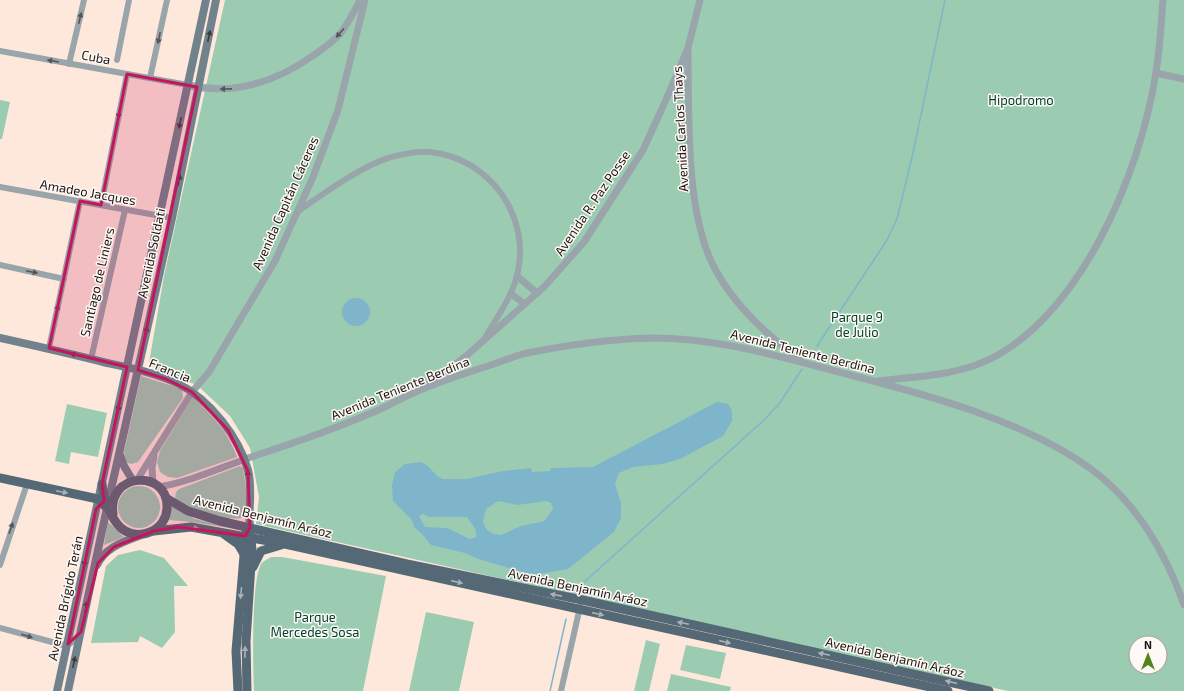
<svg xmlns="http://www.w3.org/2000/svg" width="1184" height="691" viewBox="0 0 1184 691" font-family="'Exo 2',sans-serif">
	<rect width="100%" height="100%" fill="#fee8db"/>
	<g fill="#9bccb2" fill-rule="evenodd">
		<path d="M225,0H1184V691H1008L256,524L259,497L250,448L230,416L197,385L159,371L149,363L164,276ZM1136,643H1160V667H1136Z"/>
		<polygon points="0,100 10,102 2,139 0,139"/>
		<polygon points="141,376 182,389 183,398 138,462 131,464 126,462 124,452"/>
		<path d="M193,397C212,415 228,432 237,457L177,478L168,477L160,472L157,462L160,451Z"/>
		<polygon points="67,404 107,413 98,457 71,452 69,464 55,461"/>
		<path d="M240,466L243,468L247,493L246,512L244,517C229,523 186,510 175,498L176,492L179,489Z"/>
		<circle cx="139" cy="507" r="21"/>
		<polygon points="171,507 173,507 195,519 237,528 237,529 190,522 170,520 169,520"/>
		<polygon points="108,522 124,537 104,545"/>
		<polygon points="140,550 164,558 188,586 174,586 175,632 162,648 140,636 138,642 91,643 106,566 118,555"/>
		<path d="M271,557H282L386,576L363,691H254C253,667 251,582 261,564C263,561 268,559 271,557Z"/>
		<polygon points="426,612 474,622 459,691 409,691"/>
		<polygon points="646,640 660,644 649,691 634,691"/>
		<polygon points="686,645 726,653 720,679 680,670"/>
		<polygon points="671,674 731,687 730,691 667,691"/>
	</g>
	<g fill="#7fb5cb" fill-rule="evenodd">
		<circle cx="356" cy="312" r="14"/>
		<path d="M717,402L728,404L732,410V421L723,436L680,459L663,464L633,467L619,473L615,484L621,503V518L614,532L568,569L540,574L526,573L478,559L465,553L431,545L421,533L415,528L411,519L393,501L392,485L395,472L405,464L421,462L428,466L437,476L443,479H467L503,471L531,468L532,472L550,471L551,468L593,467ZM498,501L517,505L546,501L551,503L553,509L544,521L521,526L501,535L494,534L487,530L483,522L486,509ZM423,514L429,517H467L476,530V537L470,539L447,528L425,527L419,516Z"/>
	</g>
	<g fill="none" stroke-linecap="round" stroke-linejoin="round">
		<g stroke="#7fb5cb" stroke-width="1.5">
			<polyline points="817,346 887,240 897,219 913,153 945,0"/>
			<polyline points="572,593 764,420 779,404 802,369"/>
			<polyline points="550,691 566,619"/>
		</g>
		<g stroke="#99a5ab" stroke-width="6">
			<polyline points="0,51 188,85"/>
			<polyline points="117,60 129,0"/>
			<polyline points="69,64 84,0"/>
			<polyline points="150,78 167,0"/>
			<polyline points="0,187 172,218"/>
			<polyline points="101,205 127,74"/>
			<path d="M297,212C323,194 369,160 400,155C409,153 421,151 430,152C490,158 532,217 517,276C511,299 496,318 485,338"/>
			<polyline points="0,265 64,279"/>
			<polyline points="49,348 80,201"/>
			<polyline points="91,359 125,210"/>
			<polyline points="0,565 27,484"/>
			<polyline points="0,628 63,645 71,643 80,634"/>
			<polyline points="561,691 580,607"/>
		</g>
		<g stroke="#99a5ab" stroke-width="7">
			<path d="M688,51C689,115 685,213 715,269C735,306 766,334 799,359"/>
			<polyline points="1156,73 1184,79"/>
			<path d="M188,85C234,96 276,82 314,55C323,49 332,42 340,34C348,24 354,12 360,0"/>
			<polyline points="517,276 537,293"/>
			<polyline points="511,294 525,304"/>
			<path d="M878,381C911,377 945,376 976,365C1078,327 1141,172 1156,72C1160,48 1161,24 1163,0"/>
			<polyline points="427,385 466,356 544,287 584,242 643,150 665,102 688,48 700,0"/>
			<polyline points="137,480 192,392 209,372 275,261 313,177 338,110 365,0"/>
			<polyline points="153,483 152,468 154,456"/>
			<path d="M159,487C193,481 224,466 257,455C297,442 337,428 376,411C392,404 407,395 423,389C444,380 466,373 488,366C501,362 514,356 527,353C567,345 611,339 652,338C721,338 785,358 850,375C928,395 1025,421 1091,469C1136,502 1166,553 1184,605"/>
		</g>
		<g stroke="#71828c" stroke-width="8">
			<path d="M0,338C36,346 71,354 107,363C131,368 157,373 179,384C210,400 239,437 248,470C253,489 248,509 250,528"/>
			<polyline points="120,455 124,466 133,481"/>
			<path d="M97,565C105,547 124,542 141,535"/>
			<polyline points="57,691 206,0"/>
			<polyline points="68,691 108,503 172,218 216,0"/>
		</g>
		<g stroke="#546975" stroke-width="9">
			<polyline points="0,478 98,499 105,506"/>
			<path d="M102,484C103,497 111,519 121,528C139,543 168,530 167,506C167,469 107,472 113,514"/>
			<polyline points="166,498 188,511 220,521 407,564 582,600 989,691"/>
			<polyline points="154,531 191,527 285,544 948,691"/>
			<polyline points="224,534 238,544 244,554"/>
			<polyline points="253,567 261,551 281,545"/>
			<polyline points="238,691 236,651 246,532"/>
			<polyline points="247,691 246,641 252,549 250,533"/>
		</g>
	</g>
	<defs><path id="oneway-solid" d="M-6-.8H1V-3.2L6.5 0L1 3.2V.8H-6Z"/></defs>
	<g fill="#565656">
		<use href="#oneway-solid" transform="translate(80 18) rotate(-77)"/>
		<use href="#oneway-solid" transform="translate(340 33) rotate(131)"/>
		<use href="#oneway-solid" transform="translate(159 38) rotate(102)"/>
		<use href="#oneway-solid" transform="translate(53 61) rotate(-170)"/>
		<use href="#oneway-solid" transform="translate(226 89) rotate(179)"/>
		<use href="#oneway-solid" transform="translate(119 113) rotate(101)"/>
		<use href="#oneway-solid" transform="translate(32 272) rotate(12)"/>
		<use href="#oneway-solid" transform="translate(57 310) rotate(-78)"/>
		<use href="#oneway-solid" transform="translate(11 528) rotate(-71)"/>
		<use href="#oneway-solid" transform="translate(27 636) rotate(17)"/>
	</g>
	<g fill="#3c3c3c">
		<use href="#oneway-solid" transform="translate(209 36) rotate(-78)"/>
		<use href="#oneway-solid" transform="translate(180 123) rotate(102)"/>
		<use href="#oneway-solid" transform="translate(179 180) rotate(-79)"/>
		<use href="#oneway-solid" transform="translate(146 332) rotate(-77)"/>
		<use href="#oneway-solid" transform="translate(76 355) rotate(-166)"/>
		<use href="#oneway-solid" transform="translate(119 406) rotate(102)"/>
		<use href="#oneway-solid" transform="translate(248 476) rotate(-98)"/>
		<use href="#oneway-solid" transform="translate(85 561) rotate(102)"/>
		<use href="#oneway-solid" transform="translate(86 607) rotate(-78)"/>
		<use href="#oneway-solid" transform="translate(74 662) rotate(-78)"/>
	</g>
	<g fill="#a9b1b6">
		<use href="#oneway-solid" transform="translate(62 492) rotate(12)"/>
		<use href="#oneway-solid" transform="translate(193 528) rotate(5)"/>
		<use href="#oneway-solid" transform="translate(457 582) rotate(13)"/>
		<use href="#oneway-solid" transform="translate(241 593) rotate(95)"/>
		<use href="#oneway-solid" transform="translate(556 595) rotate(-169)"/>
		<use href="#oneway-solid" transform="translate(598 614) rotate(13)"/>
		<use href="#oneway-solid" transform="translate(683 623) rotate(-168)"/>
		<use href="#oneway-solid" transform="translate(725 642) rotate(13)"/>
		<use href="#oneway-solid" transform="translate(245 652) rotate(-89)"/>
		<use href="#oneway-solid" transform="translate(824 654) rotate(-168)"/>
		<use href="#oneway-solid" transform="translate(951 682) rotate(-167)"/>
	</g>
	<path fill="#c2185b" fill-opacity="0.2" stroke="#c2185b" stroke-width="3" stroke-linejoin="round" d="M127,74L197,87L138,370L166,379L192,392L228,430L248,471L250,528L245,536L179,527L154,531L114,547L98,563L81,632L68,644L96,509L104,501L102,484L127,367L49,348L80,201L101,205Z"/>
	<g text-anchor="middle" stroke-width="3" stroke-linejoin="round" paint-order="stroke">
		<g font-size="13" fill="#201611" stroke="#fef9f6">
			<text transform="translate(96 57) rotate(11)" y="5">Cuba</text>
			<text transform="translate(680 129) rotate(-93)" y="5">Avenida Carlos Thays</text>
			<text transform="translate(88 192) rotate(10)" y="5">Amadeo Jacques</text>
			<text transform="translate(285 203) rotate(-66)" y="5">Avenida Capitán Cáceres</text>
			<text transform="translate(592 203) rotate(-56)" y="5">Avenida R. Paz Posse</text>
			<text transform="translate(151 253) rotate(-78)" y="5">Avenida Soldati</text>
			<text transform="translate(97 282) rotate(-77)" y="5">Santiago de Liniers</text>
			<text transform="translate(803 351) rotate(14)" y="5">Avenida Teniente Berdina</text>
			<text transform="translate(170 370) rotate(22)" y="5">Francia</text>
			<text transform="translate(400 388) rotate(-22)" y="5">Avenida Teniente Berdina</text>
			<text transform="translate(263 516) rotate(14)" y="5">Avenida Benjamín Aráoz</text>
			<text transform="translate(578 587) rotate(12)" y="5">Avenida Benjamín Aráoz</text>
			<text transform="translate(65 598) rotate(-78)" y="5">Avenida Brígido Terán</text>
			<text transform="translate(895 657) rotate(13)" y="5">Avenida Benjamín Aráoz</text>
		</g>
		<g font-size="13" fill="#00432b" stroke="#fef9f6">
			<text x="1021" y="105">Hipodromo</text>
			<text x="857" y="322">Parque 9<tspan x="857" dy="15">de Julio</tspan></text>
			<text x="315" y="622">Parque<tspan x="315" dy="15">Mercedes Sosa</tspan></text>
		</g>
	</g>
	<g transform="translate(1148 655)"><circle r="19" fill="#fef9f6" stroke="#a59e9a"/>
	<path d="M0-3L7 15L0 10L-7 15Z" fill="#528418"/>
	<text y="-6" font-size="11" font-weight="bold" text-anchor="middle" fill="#201611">N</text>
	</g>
</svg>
